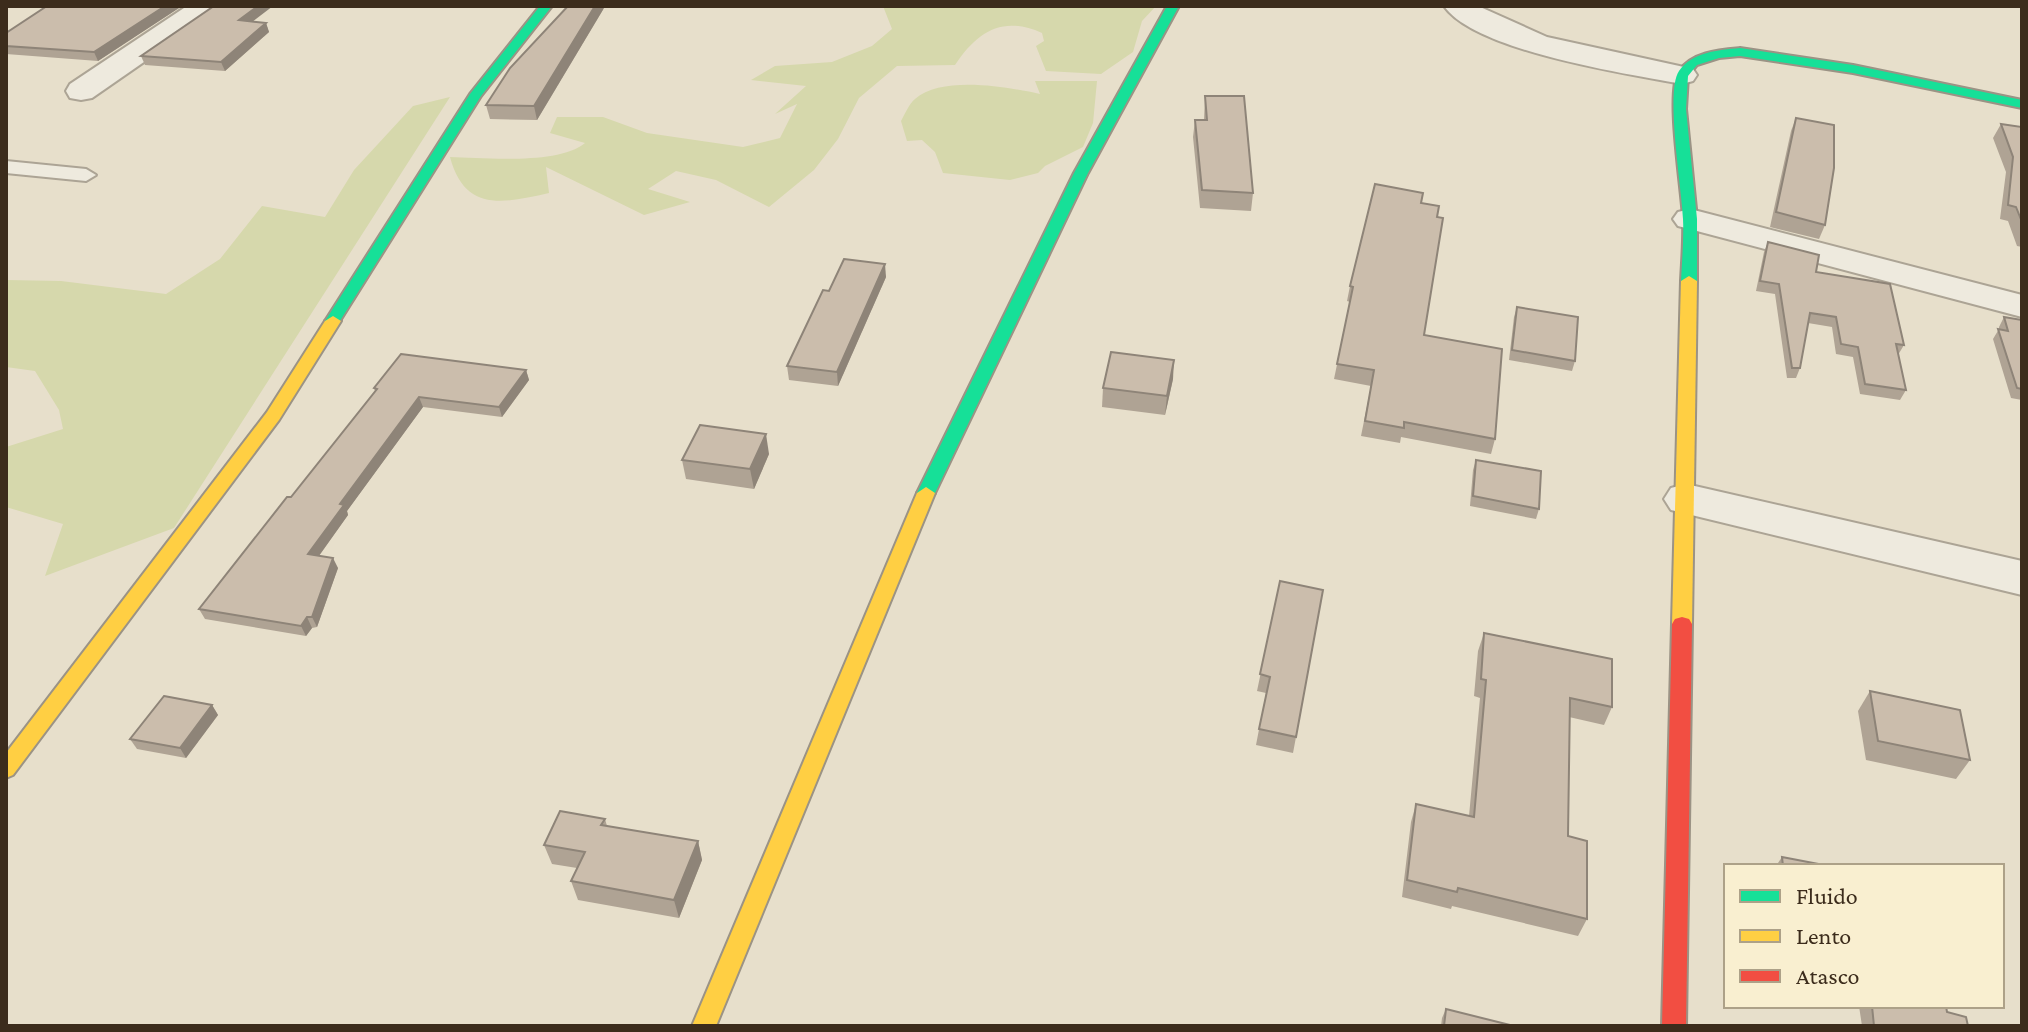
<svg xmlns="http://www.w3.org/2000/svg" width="2028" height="1032" viewBox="0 0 2028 1032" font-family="'Crimson Pro',serif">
	<rect width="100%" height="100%" fill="#e7dfcb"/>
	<g fill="#d6d8ac">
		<path d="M883,6H1156L1142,21L1133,52L1101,74L1046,71L1036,46L1044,41L1042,33C1002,15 977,32 955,65L897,66L859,98L838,139L814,170L769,207L716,180L676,171L648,189L690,202L644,215L546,167L549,193C504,203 465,213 450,157C484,158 559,165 585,143L550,133L557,117H603L647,133L743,147L780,138L797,104L775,114L806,86L751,80L775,66L832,62L872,46L892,29Z"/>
		<path d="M1035,81H1097L1093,123L1083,147L1045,166L1038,173L1010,180L943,173L935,152L922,140L907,141L901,121C905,114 909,104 915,99C942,75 1008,87 1040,94Z"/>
		<polygon points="450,97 174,528 45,576 63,524 6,507 6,447 63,429 59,410 35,371 6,367 6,280 61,281 166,294 220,259 262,206 325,217 354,170 413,106"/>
	</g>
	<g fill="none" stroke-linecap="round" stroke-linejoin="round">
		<defs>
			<polygon id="lane" points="6,161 86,169 96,175 86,181 6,173"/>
			<g id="street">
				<polygon points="187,6 220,6 216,12 92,98 81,100 70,98 66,91 70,84"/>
				<path d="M1444,6H1478L1547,37L1693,69L1697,75L1693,81L1682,84C1628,74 1475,51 1444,6Z"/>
				<polygon points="1690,209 2022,295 2022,317 1678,226 1673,219 1678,212"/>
				<polygon points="1686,484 2022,561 2022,595 1671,510 1664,499 1671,488"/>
			</g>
			<g id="fast">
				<polygon points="540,6 552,6 481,96 338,324 328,324 325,321 470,94"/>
				<polygon points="1167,6 1179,6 1088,173 935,493 932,497 920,497 917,493 1074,173"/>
				<path d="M1740,48L1853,65L2022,100V108L1853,73L1740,56L1719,58L1697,65L1688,76L1686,109L1697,219V281L1689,286L1681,281C1682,260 1684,239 1683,219C1682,190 1665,91 1679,71C1692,52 1718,50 1740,48Z"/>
			</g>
			<g id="slow">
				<polygon points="1689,276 1697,281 1692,624 1689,629 1675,629 1672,624 1681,281"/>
				<polygon points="333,316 341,321 279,420 13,775 6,778 6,753 267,412 325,321"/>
				<polygon points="926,487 935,493 716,1026 692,1026 917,493"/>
			</g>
			<polygon id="jam" points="1682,617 1689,619 1692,624 1686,1026 1662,1026 1672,624 1675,619"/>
		</defs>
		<use href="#lane" stroke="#aca495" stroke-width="4"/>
		<use href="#street" stroke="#aca495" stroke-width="4"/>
		<use href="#fast" stroke="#9b9385" stroke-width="4"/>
		<use href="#slow" stroke="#9b9385" stroke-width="4"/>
		<use href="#jam" stroke="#9b9385" stroke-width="4"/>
		<use href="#lane" fill="#eeeade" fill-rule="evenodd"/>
		<use href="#street" fill="#eeeade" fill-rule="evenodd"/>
		<use href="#fast" fill="#16e098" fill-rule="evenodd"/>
		<use href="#slow" fill="#ffcf43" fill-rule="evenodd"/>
		<use href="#jam" fill="#f24e42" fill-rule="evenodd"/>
	</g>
	<g fill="#afa394">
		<polygon points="182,6 98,61 6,54 6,33"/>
		<polygon points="604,8 537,120 490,119 486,105"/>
		<polygon points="253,22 266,23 269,32 225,71 145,65 141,56"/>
		<polygon points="1205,96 1253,193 1251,211 1200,208 1193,137 1195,120 1204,120"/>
		<polygon points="1796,118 1825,225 1819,239 1770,227 1791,131"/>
		<polygon points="2001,124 2022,127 2022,247 2017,246 2008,221 2000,219 2006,172 1993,138"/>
		<polygon points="1421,203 1424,335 1495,439 1491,454 1401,437 1400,443 1361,436 1371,386 1334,379 1350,302 1347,301 1350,286"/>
		<polygon points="1768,242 1816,272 1904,345 1898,355 1906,390 1900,400 1860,394 1853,357 1836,354 1832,327 1808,323 1800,368 1796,378 1787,378 1775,294 1756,291 1764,252"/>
		<polygon points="886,277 838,386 789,380 787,366 829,291"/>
		<polygon points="1517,307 1575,361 1572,371 1509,360 1514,317"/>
		<polygon points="2004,317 2022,320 2022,400 2011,398 1993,339 1999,329 1999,327"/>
		<polygon points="526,370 529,380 502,417 423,407 347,511 348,515 319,556 338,568 317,627 312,628 306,636 205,619 199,609 291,497 375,391 374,388"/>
		<polygon points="1173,379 1165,415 1102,407 1103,388"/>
		<polygon points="769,454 754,489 686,479 682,460"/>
		<polygon points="1476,460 1539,509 1536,519 1470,506 1473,470"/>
		<polygon points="1280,581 1296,737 1293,753 1256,745 1266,693 1257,691"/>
		<polygon points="1484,633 1612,707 1604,725 1569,717 1568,836 1587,919 1578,936 1452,906 1451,909 1402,897 1411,822 1416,804 1469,816 1480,698 1474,696 1478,651"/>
		<polygon points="1870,691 1970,760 1956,779 1866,760 1858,711"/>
		<polygon points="212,705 218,715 186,758 137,749 130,739"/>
		<polygon points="605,819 607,826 698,841 702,860 679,918 578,900 571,881 577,868 552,864 544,845"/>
		<polygon points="1782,857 1829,866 1776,866"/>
		<polygon points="1859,1006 1946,1006 1947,1012 1968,1026 1862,1026"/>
		<polygon points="1446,1009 1514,1026 1441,1026 1442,1018"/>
	</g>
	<g fill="#8e8478">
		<polygon points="165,6 182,6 98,61 94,52"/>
		<polygon points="258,6 273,6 243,29 239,20"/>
		<polygon points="595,6 604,6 604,8 537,120 534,106"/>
		<polygon points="266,23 269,32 225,71 221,62"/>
		<polygon points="885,264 886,277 838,386 837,372"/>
		<polygon points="1174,360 1173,379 1165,415 1167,396"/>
		<polygon points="526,370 529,380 502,417 499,407"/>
		<polygon points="419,397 423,407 347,511 348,515 313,564 308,554 340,504"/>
		<polygon points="766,434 769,454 754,489 750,469"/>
		<polygon points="333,558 338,568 317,627 312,617"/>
		<polygon points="307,617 312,628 306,636 301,626"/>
		<polygon points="212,705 218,715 186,758 180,748"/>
		<polygon points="698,841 702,860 679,918 674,900"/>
	</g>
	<g fill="#cbbdac" stroke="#8e8478" stroke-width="2">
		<polygon points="47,6 165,6 94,52 6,46 6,33"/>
		<polygon points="214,6 258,6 239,20 266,23 221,62 141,56"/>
		<polygon points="568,6 595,6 534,106 486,105 510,68"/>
		<polygon points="1205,96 1244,96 1253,193 1202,190 1195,120 1207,120"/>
		<polygon points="1796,118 1834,125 1834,168 1825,225 1776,212"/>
		<polygon points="2001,124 2022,127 2022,222 2016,207 2008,205 2013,157"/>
		<polygon points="1375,184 1423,193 1421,203 1439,206 1437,217 1443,218 1424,335 1502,349 1495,439 1404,422 1404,428 1365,421 1374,370 1337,364 1353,287 1350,286"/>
		<polygon points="1768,242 1819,255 1816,272 1890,284 1904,345 1896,344 1906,390 1865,384 1858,347 1841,344 1836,317 1810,313 1800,368 1792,368 1779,284 1760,281"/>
		<polygon points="844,259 885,264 837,372 787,366 823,290 829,291"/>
		<polygon points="1517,307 1578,317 1575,361 1512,350"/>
		<polygon points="2004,317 2022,320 2022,389 2017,388 1998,329 2008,331"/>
		<polygon points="1111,352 1174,360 1167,396 1103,388"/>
		<polygon points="401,354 526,370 499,407 419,397 340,504 344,505 308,554 333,558 312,617 307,617 301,626 199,609 287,497 291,497 377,389 374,388"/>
		<polygon points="700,425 766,434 750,469 682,460"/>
		<polygon points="1476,460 1541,471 1539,509 1473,496"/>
		<polygon points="1280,581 1323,590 1296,737 1259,729 1270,677 1260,674"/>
		<polygon points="1484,633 1612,659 1612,707 1570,698 1568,836 1587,841 1587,919 1458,888 1457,892 1407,880 1416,804 1474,817 1486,680 1481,679"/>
		<polygon points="1870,691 1960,710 1970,760 1878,741"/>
		<polygon points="164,696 212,705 180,748 130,739"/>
		<polygon points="560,811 605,819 601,825 698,841 674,900 571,881 585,852 544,845"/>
		<polygon points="1782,857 1829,866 1783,866"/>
		<polygon points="1872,1006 1946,1006 1947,1012 1966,1017 1968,1026 1874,1026"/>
		<polygon points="1446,1009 1514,1026 1444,1026"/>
	</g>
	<rect width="2028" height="1032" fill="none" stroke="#3c2c1c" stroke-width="16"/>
	<rect x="1724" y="864" width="280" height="144" fill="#f9efd0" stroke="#ada188" stroke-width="2"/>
	<rect x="1740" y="890" width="40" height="12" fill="#16e098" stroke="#ada188" stroke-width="2"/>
	<text x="1796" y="904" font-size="24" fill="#3c2c1c">Fluido</text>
	<rect x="1740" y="930" width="40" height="12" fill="#ffcf43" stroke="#ada188" stroke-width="2"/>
	<text x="1796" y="944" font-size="24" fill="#3c2c1c">Lento</text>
	<rect x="1740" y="970" width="40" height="12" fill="#f24e42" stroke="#ada188" stroke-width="2"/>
	<text x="1796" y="984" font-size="24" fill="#3c2c1c">Atasco</text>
</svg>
